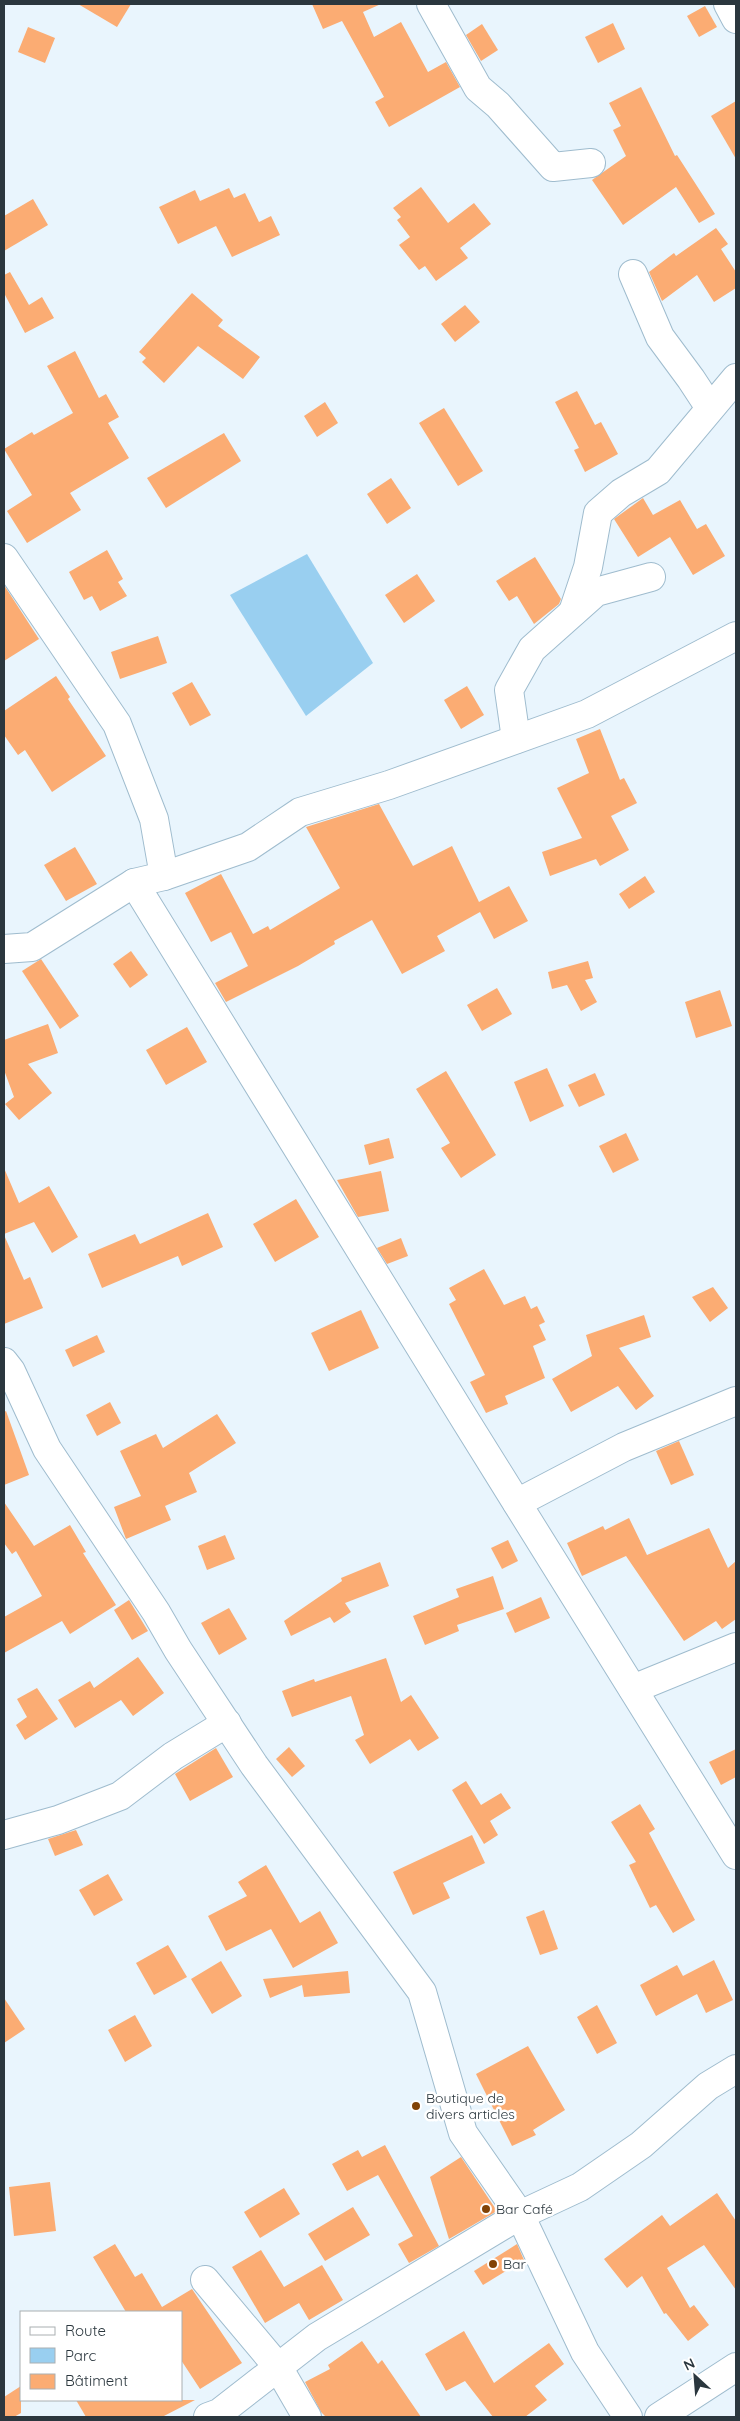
<svg xmlns="http://www.w3.org/2000/svg" width="740" height="2421" viewBox="0 0 740 2421" font-family="Quicksand,sans-serif">
	<rect width="100%" height="100%" fill="#e9f5fd"/>
	<polygon fill="#99cff0" points="307,554 373,663 306,716 230,595"/>
	<g fill="#fbac73">
		<polygon points="78,4 131,4 117,27"/>
		<polygon points="312,4 381,4 363,12 374,37 401,22 428,72 446,62 460,87 389,127 375,102 384,97 342,21 323,29"/>
		<polygon points="705,6 717,27 699,37 687,16"/>
		<polygon points="613,23 625,49 598,63 585,37"/>
		<polygon points="482,24 498,50 481,61 466,35"/>
		<polygon points="28,27 55,38 45,63 18,52"/>
		<polygon points="641,87 675,156 677,155 715,214 699,223 676,187 623,225 592,180 626,156 613,130 621,126 609,103"/>
		<polygon points="736,101 736,159 711,116"/>
		<polygon points="421,187 448,223 474,203 491,224 460,248 468,258 436,281 425,266 419,270 399,245 410,237 397,220 401,217 393,208"/>
		<polygon points="229,188 234,198 245,193 259,222 271,216 280,235 232,257 216,226 178,244 159,207 195,190 200,201"/>
		<polygon points="33,199 48,225 4,251 4,216"/>
		<polygon points="716,228 728,244 721,249 736,272 736,288 714,302 697,275 662,301 649,272 674,253 676,256"/>
		<polygon points="10,272 29,305 42,297 54,318 25,333 4,293 4,275"/>
		<polygon points="192,293 223,320 218,326 260,357 243,379 198,346 164,383 142,362 146,358 139,352"/>
		<polygon points="465,305 480,322 455,342 441,324"/>
		<polygon points="75,351 99,398 106,394 119,417 108,423 129,458 70,493 81,510 27,543 7,511 32,495 4,449 32,432 34,435 73,413 47,366"/>
		<polygon points="577,391 595,425 601,422 618,454 585,472 574,450 579,448 555,402"/>
		<polygon points="325,402 338,423 317,437 304,416"/>
		<polygon points="444,408 483,471 458,486 419,423"/>
		<polygon points="224,433 241,461 166,508 147,478"/>
		<polygon points="391,478 411,508 387,524 367,494"/>
		<polygon points="643,498 653,515 680,500 697,529 706,524 725,556 693,575 670,537 638,557 614,519"/>
		<polygon points="107,550 123,579 118,582 127,596 100,611 92,596 84,600 69,572"/>
		<polygon points="535,557 561,599 559,604 534,624 517,596 509,601 496,581"/>
		<polygon points="417,574 435,601 404,623 385,595"/>
		<polygon points="4,585 39,639 4,661"/>
		<polygon points="158,636 167,663 120,679 111,652"/>
		<polygon points="56,676 70,697 68,699 106,756 52,792 25,750 18,755 4,735 4,711"/>
		<polygon points="192,682 211,715 190,726 172,693"/>
		<polygon points="467,686 484,715 461,729 444,700"/>
		<polygon points="600,729 620,780 624,778 637,803 611,816 629,850 600,866 596,859 550,876 542,852 582,838 557,788 589,773 576,739"/>
		<polygon points="379,804 413,866 452,846 479,902 509,886 528,921 494,939 480,912 437,936 445,951 402,974 372,920 334,941 335,944 298,966 226,1002 215,983 248,966 231,932 211,942 185,893 221,874 253,934 268,926 270,930 340,888 306,827"/>
		<polygon points="75,847 97,884 66,901 44,865"/>
		<polygon points="645,876 655,892 629,909 619,894"/>
		<polygon points="131,951 148,975 130,988 113,964"/>
		<polygon points="41,959 79,1016 60,1029 22,971"/>
		<polygon points="588,961 593,978 585,980 597,1002 581,1011 567,985 552,989 548,972"/>
		<polygon points="497,988 512,1014 482,1031 467,1005"/>
		<polygon points="720,990 732,1026 696,1038 685,1002"/>
		<polygon points="48,1024 58,1053 28,1064 52,1093 19,1120 5,1104 14,1097 4,1070 4,1040"/>
		<polygon points="187,1027 207,1062 166,1085 146,1050"/>
		<polygon points="547,1068 564,1106 530,1122 514,1082"/>
		<polygon points="446,1071 496,1155 461,1178 441,1148 450,1143 416,1089"/>
		<polygon points="595,1073 605,1095 579,1107 568,1085"/>
		<polygon points="626,1133 639,1160 613,1173 599,1146"/>
		<polygon points="389,1138 394,1158 369,1165 364,1145"/>
		<polygon points="4,1168 19,1203 49,1186 78,1237 52,1253 34,1222 4,1234"/>
		<polygon points="381,1171 389,1211 358,1217 337,1180"/>
		<polygon points="296,1199 319,1237 275,1262 253,1224"/>
		<polygon points="208,1213 223,1247 182,1266 178,1256 102,1288 88,1254 135,1234 140,1244"/>
		<polygon points="4,1235 24,1280 30,1277 43,1308 4,1324"/>
		<polygon points="401,1238 408,1256 387,1264 377,1248"/>
		<polygon points="484,1269 504,1305 525,1296 531,1309 537,1306 545,1322 539,1325 546,1340 533,1346 545,1378 505,1396 508,1404 486,1413 470,1382 485,1375 449,1304 456,1300 449,1288"/>
		<polygon points="713,1287 728,1308 710,1322 692,1297"/>
		<polygon points="361,1310 379,1348 329,1371 311,1333"/>
		<polygon points="644,1315 651,1337 619,1348 654,1396 636,1410 618,1386 571,1412 552,1379 592,1356 586,1335"/>
		<polygon points="97,1335 105,1352 73,1367 65,1350"/>
		<polygon points="110,1402 121,1423 97,1436 86,1415"/>
		<polygon points="6,1411 29,1475 4,1485 4,1412"/>
		<polygon points="217,1414 236,1443 189,1473 197,1492 165,1506 171,1520 126,1539 114,1507 141,1496 120,1451 156,1434 163,1448"/>
		<polygon points="679,1441 694,1475 671,1485 656,1451"/>
		<polygon points="4,1502 34,1546 70,1525 86,1552 83,1553 116,1605 70,1634 62,1621 4,1653 4,1617 42,1596 16,1551 12,1554 4,1543"/>
		<polygon points="629,1518 647,1555 709,1528 728,1568 736,1561 736,1619 722,1629 716,1621 684,1641 626,1556 582,1576 567,1543 603,1526 605,1530"/>
		<polygon points="225,1535 235,1559 207,1570 198,1546"/>
		<polygon points="508,1540 518,1561 502,1569 491,1548"/>
		<polygon points="380,1562 389,1586 345,1603 351,1612 334,1623 330,1617 291,1636 284,1621 342,1581 341,1578"/>
		<polygon points="493,1576 504,1609 457,1625 459,1631 425,1645 413,1616 459,1597 456,1589"/>
		<polygon points="541,1597 550,1618 515,1633 506,1613"/>
		<polygon points="129,1600 148,1631 132,1640 114,1610"/>
		<polygon points="229,1608 247,1639 219,1655 201,1623"/>
		<polygon points="138,1657 164,1693 133,1716 121,1700 75,1728 58,1700 90,1681 94,1688"/>
		<polygon points="386,1658 401,1702 411,1695 439,1738 418,1751 410,1739 370,1764 355,1740 364,1735 351,1696 292,1717 282,1691 314,1679 315,1682"/>
		<polygon points="37,1688 58,1719 25,1740 16,1725 27,1717 17,1699"/>
		<polygon points="289,1747 305,1766 292,1777 276,1759"/>
		<polygon points="216,1748 233,1777 190,1801 175,1774"/>
		<polygon points="736,1749 736,1777 721,1785 709,1762"/>
		<polygon points="466,1781 481,1805 501,1793 511,1808 490,1821 498,1835 484,1844 452,1790"/>
		<polygon points="640,1804 655,1829 649,1833 695,1920 673,1933 656,1905 650,1908 629,1865 636,1862 611,1822"/>
		<polygon points="76,1830 83,1845 55,1856 48,1839"/>
		<polygon points="472,1835 485,1863 443,1883 450,1898 413,1915 393,1872"/>
		<polygon points="266,1865 300,1923 320,1911 338,1943 293,1968 271,1929 226,1951 208,1916 247,1896 238,1882"/>
		<polygon points="108,1874 123,1900 94,1916 79,1890"/>
		<polygon points="544,1910 558,1949 540,1955 526,1917"/>
		<polygon points="168,1945 187,1977 154,1995 136,1963"/>
		<polygon points="714,1960 733,2000 706,2013 697,1994 656,2016 640,1985 677,1965 683,1976"/>
		<polygon points="221,1961 242,1996 212,2014 191,1979"/>
		<polygon points="348,1971 350,1993 304,1997 302,1985 270,1998 263,1979"/>
		<polygon points="4,1998 25,2029 4,2043"/>
		<polygon points="597,2005 617,2043 597,2054 577,2017"/>
		<polygon points="135,2015 152,2046 125,2062 108,2030"/>
		<polygon points="528,2046 565,2110 533,2130 536,2135 512,2146 476,2074"/>
		<polygon points="385,2145 439,2246 409,2263 398,2244 413,2236 378,2175 347,2191 332,2164 358,2150 362,2157"/>
		<polygon points="461,2157 497,2211 449,2239 430,2177"/>
		<polygon points="50,2182 56,2231 14,2236 9,2187"/>
		<polygon points="284,2188 300,2214 260,2238 244,2212"/>
		<polygon points="717,2193 736,2221 736,2290 704,2245 667,2268 690,2308 694,2305 709,2325 688,2341 666,2313 664,2314 642,2276 627,2288 604,2259 662,2215 670,2226"/>
		<polygon points="353,2207 370,2235 325,2261 308,2234"/>
		<polygon points="115,2244 135,2277 142,2273 162,2307 192,2289 242,2363 200,2389 181,2360 181,2312 126,2312 93,2257"/>
		<polygon points="517,2244 524,2260 483,2285 474,2271"/>
		<polygon points="261,2250 284,2287 322,2265 343,2300 309,2320 299,2303 265,2323 232,2267"/>
		<polygon points="464,2331 494,2383 549,2343 564,2364 535,2386 547,2400 525,2417 493,2417 465,2381 446,2391 425,2354"/>
		<polygon points="362,2341 378,2364 382,2360 421,2417 326,2417 321,2412 305,2382 330,2369 328,2365"/>
		<polygon points="21,2386 21,2413 14,2417 4,2417 4,2397"/>
		<polygon points="76,2400 195,2400 162,2417 86,2417"/>
	</g>
	<g fill="none" stroke-linecap="round" stroke-linejoin="round">
		<defs>
			<g id="minor">
				<polyline points="431,4 478,88 498,105 553,167 591,163"/>
				<polyline points="728,4 736,19"/>
				<polyline points="633,274 660,337 691,379 710,408"/>
				<polyline points="4,558 117,724 154,819 164,876"/>
				<polyline points="573,612 588,567 598,513 621,493 658,471 736,378"/>
				<polyline points="516,739 509,690 532,649 596,592 651,577"/>
				<polyline points="134,883 467,1423 736,1855"/>
				<polyline points="4,949 32,947 134,883 164,876 248,847 300,812 389,785 587,714 736,636"/>
				<polyline points="4,1362 11,1371 47,1449 156,1612 178,1650 254,1765 422,1992 463,2133 520,2215 585,2352 628,2417"/>
				<polyline points="517,1503 624,1447 736,1401"/>
				<polyline points="633,1689 736,1647"/>
				<polyline points="4,1835 58,1820 120,1796 173,1756 227,1723"/>
				<polyline points="205,2280 278,2367 307,2417"/>
				<polyline points="208,2417 219,2413 317,2337 520,2215 580,2187 641,2145 708,2086 736,2069"/>
				<polyline points="659,2417 736,2367"/>
			</g>
		</defs>
		<use href="#minor" stroke="#9fbcce" stroke-width="30"/>
		<use href="#minor" stroke="#fff" stroke-width="28"/>
	</g>
	<g fill="#824306" stroke="#fff" stroke-width="2">
		<circle cx="416" cy="2106" r="5"/>
		<circle cx="486" cy="2209" r="5"/>
		<circle cx="493" cy="2264" r="5"/>
	</g>
	<g text-anchor="middle" stroke-width="5" stroke-linejoin="round" paint-order="stroke">
		<g font-size="14" fill="#2b373e" stroke="#fff" text-anchor="start">
			<text x="426" y="2103">Boutique de<tspan x="426" dy="16">divers articles</tspan></text>
			<text x="496" y="2214">Bar Café</text>
			<text x="503" y="2269">Bar</text>
		</g>
	</g>
	<rect width="740" height="2421" fill="none" stroke="#2b373e" stroke-width="10"/>
	<rect x="20" y="2311" width="162" height="90" fill="#ffffff" stroke="#aaafb2"/>
	<rect x="30" y="2327" width="25" height="8" fill="#ffffff" stroke="#aaafb2"/>
	<text x="65" y="2336" font-size="15" fill="#2b373e">Route</text>
	<rect x="30" y="2348" width="25" height="15" fill="#99cff0" stroke="#aaafb2"/>
	<text x="65" y="2361" font-size="15" fill="#2b373e">Parc</text>
	<rect x="30" y="2374" width="25" height="15" fill="#fbac73" stroke="#aaafb2"/>
	<text x="65" y="2386" font-size="15" fill="#2b373e">Bâtiment</text>
	<g transform="translate(695 2376) rotate(334)" stroke="#ffffff" stroke-width="4" paint-order="stroke">
	<path d="M0-4L9 19L0 12L-9 19Z" fill="#2b373e"/>
	<text y="-8" font-size="14" font-weight="bold" text-anchor="middle" fill="#2b373e">N</text>
	</g>
</svg>
